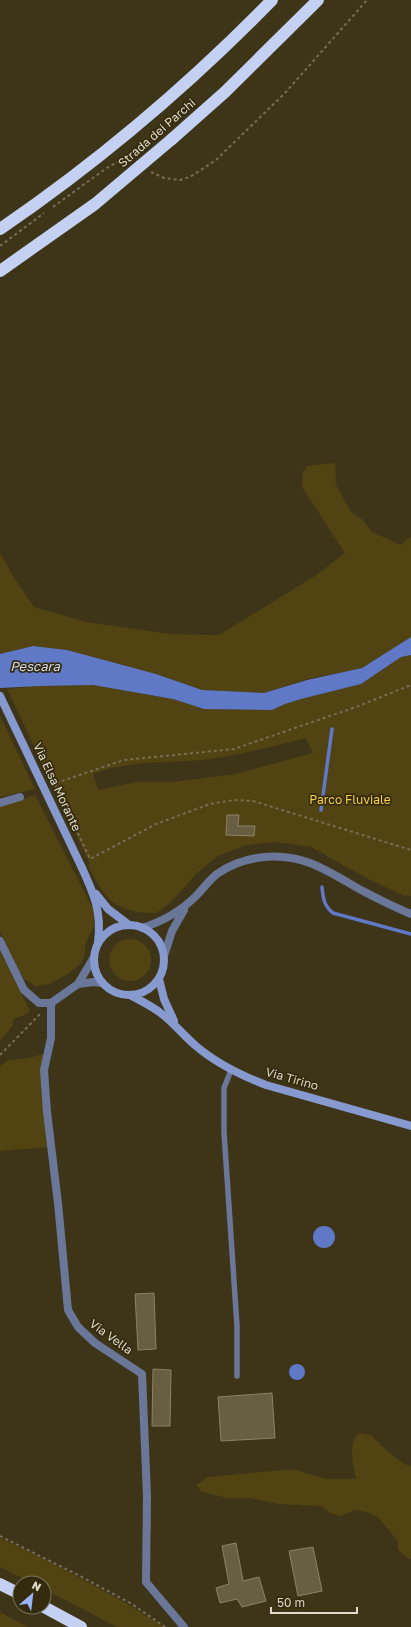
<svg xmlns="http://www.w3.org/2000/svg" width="411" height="1627" viewBox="0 0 411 1627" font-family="'Golos Text',sans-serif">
	<rect width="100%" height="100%" fill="#3e3519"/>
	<g fill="#524312" fill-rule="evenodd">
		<polygon points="335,463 336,485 351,512 363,520 372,532 401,545 411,536 411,637 362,668 307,679 264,693 202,690 156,674 67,650 33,646 0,654 0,553 16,581 34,607 86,622 170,634 219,635 315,576 345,553 302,487 303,472 307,466"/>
		<path d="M411,655V896L403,895L370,880L311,847L275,842L247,845L218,856L198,872L170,903L156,913C116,913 106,901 88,866L90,864L7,689L41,686L93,685L173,699L204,709L272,710L285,704L301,699L361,684L401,657ZM306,738L313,753L235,774L174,782H136L98,790L93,774C132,759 170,764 211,759C243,754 275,746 306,738Z"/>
		<polygon points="0,716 35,789 0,797"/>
		<polygon points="35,795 94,911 94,927 85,944 85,954 81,963 68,974 49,984 36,986 24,979 17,969 0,931 0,806"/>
		<circle cx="130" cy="960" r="21"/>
		<polygon points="0,951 30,1011 23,1016 14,1018 12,1026 0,1041"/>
		<polygon points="45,1053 41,1090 49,1147 0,1151 0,1066 9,1060 30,1058"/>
		<path d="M358,1433L371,1435L385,1449L404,1464L411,1466V1559H409L398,1550V1541L378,1517L367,1512L356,1510L340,1516L330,1513L322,1506L278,1504L251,1498H227L202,1492L196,1485L208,1477L283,1470H296L325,1479H356C353,1464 348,1447 358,1433Z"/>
		<path d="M0,1538C57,1564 112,1594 165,1627H117L44,1589V1583H32L0,1567Z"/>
		<polygon points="0,1612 24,1625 28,1627 0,1627"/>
	</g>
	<g fill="#6079c7">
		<polygon points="411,637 411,655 401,657 361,684 301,699 285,704 272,710 204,709 173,699 93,685 41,686 0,688 0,654 33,646 67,650 156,674 202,690 264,693 307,680 362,668"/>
		<circle cx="324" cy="1237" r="11"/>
		<circle cx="297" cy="1372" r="8"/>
	</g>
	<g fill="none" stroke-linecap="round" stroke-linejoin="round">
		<g stroke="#6079c7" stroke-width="3.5">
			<polyline points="321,810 332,729"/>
			<path d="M322,887C323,898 324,906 333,913L411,934"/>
		</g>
	</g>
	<g fill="#685f42" stroke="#8c8264">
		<polygon points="227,815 239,815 238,826 255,826 254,836 226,835"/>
		<polygon points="154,1293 156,1349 138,1350 135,1294"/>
		<polygon points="153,1369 171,1370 170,1426 152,1426"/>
		<polygon points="272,1393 275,1438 221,1441 218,1397"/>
		<polygon points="236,1543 243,1581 259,1577 266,1601 242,1607 237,1599 220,1603 216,1588 229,1584 222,1546"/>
		<polygon points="313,1547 322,1591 298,1596 289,1551"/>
	</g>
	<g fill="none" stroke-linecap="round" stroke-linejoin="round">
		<g stroke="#766f57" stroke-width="2" stroke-dasharray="3 3" stroke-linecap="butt">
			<polyline points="151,172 164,178 180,180 190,177 216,160 285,93 367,0"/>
			<polyline points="53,207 108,167 118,162 126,163"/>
			<polyline points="0,246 44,213"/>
			<polyline points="56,783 124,760 234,749 356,707 411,685"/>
			<polyline points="55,784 90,859 156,824 210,804 234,800 253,801 411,850"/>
			<polyline points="0,1055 41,1013"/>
			<polyline points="0,1536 82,1577 132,1604 165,1627"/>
		</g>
		<polyline stroke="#6a7799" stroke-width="5.5" points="231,1070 224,1088 224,1132 237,1326 237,1376"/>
		<g stroke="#6a7799" stroke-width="8">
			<polyline points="0,803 20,797"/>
			<polyline points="0,941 24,990 39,1003 51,1003 78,984 93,982 102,983"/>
			<polyline points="78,984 94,957"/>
			<polyline points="51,1003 51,1038 44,1070 47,1112 58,1203 68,1310 78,1327 95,1343 142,1374 147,1496 146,1582 184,1627"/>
		</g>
		<g stroke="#6a7799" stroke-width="8">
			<path d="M142,928C164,921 180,912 196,896C203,889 209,880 217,874C244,855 280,852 310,863C328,870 345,881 361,890C378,899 394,907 411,914"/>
			<polyline points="164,956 172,931 184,910"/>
		</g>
		<g stroke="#869ad0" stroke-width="8">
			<path d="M82,868C94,894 102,912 98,942"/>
			<polyline points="96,894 108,909 129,925"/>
			<circle cx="129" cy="960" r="35"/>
			<polyline points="159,979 164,999 174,1021"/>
			<path d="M130,995C141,1001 152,1006 162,1014C174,1023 184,1036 196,1046C217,1064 240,1075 266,1085L411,1126"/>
		</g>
		<g stroke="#c4d1f3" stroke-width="12">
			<polyline points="172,139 225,92 318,0"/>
			<path d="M0,229C98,162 189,85 272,0"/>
			<polyline points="0,1584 20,1594"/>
			<polyline points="44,1607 81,1627"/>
		</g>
		<polyline stroke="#869ad0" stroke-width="8" points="0,696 82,868"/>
		<polyline stroke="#c4d1f3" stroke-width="12" points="0,271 95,204 172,139"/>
	</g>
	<g text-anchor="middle" stroke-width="3.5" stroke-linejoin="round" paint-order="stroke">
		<g font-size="12" fill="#dfdaca" stroke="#342b0f">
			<text transform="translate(157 133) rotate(-41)" y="4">Strada dei Parchi</text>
			<text transform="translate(57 787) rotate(65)" y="4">Via Elsa Morante</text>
			<text transform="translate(292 1079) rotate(16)" y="4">Via Tirino</text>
			<text transform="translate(111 1337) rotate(36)" y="4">Via Vella</text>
		</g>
		<g font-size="12" fill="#f7cf49" stroke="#342b0f">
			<text x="350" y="804">Parco Fluviale</text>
		</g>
		<g font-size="13" font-style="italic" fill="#cfd7ed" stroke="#342b0f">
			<text x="35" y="671">Pescara</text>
		</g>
	</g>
	<g transform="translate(32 1595) rotate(28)"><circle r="19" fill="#342b0f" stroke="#78715a"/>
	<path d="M0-3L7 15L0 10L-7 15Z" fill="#9bb5fd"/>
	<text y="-6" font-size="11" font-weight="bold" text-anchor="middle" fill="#dfdaca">N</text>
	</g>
	<path d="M271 1607v6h86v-6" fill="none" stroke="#dfdaca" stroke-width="2"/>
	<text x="277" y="1607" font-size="12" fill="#dfdaca" stroke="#342b0f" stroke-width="3" paint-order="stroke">50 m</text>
</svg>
